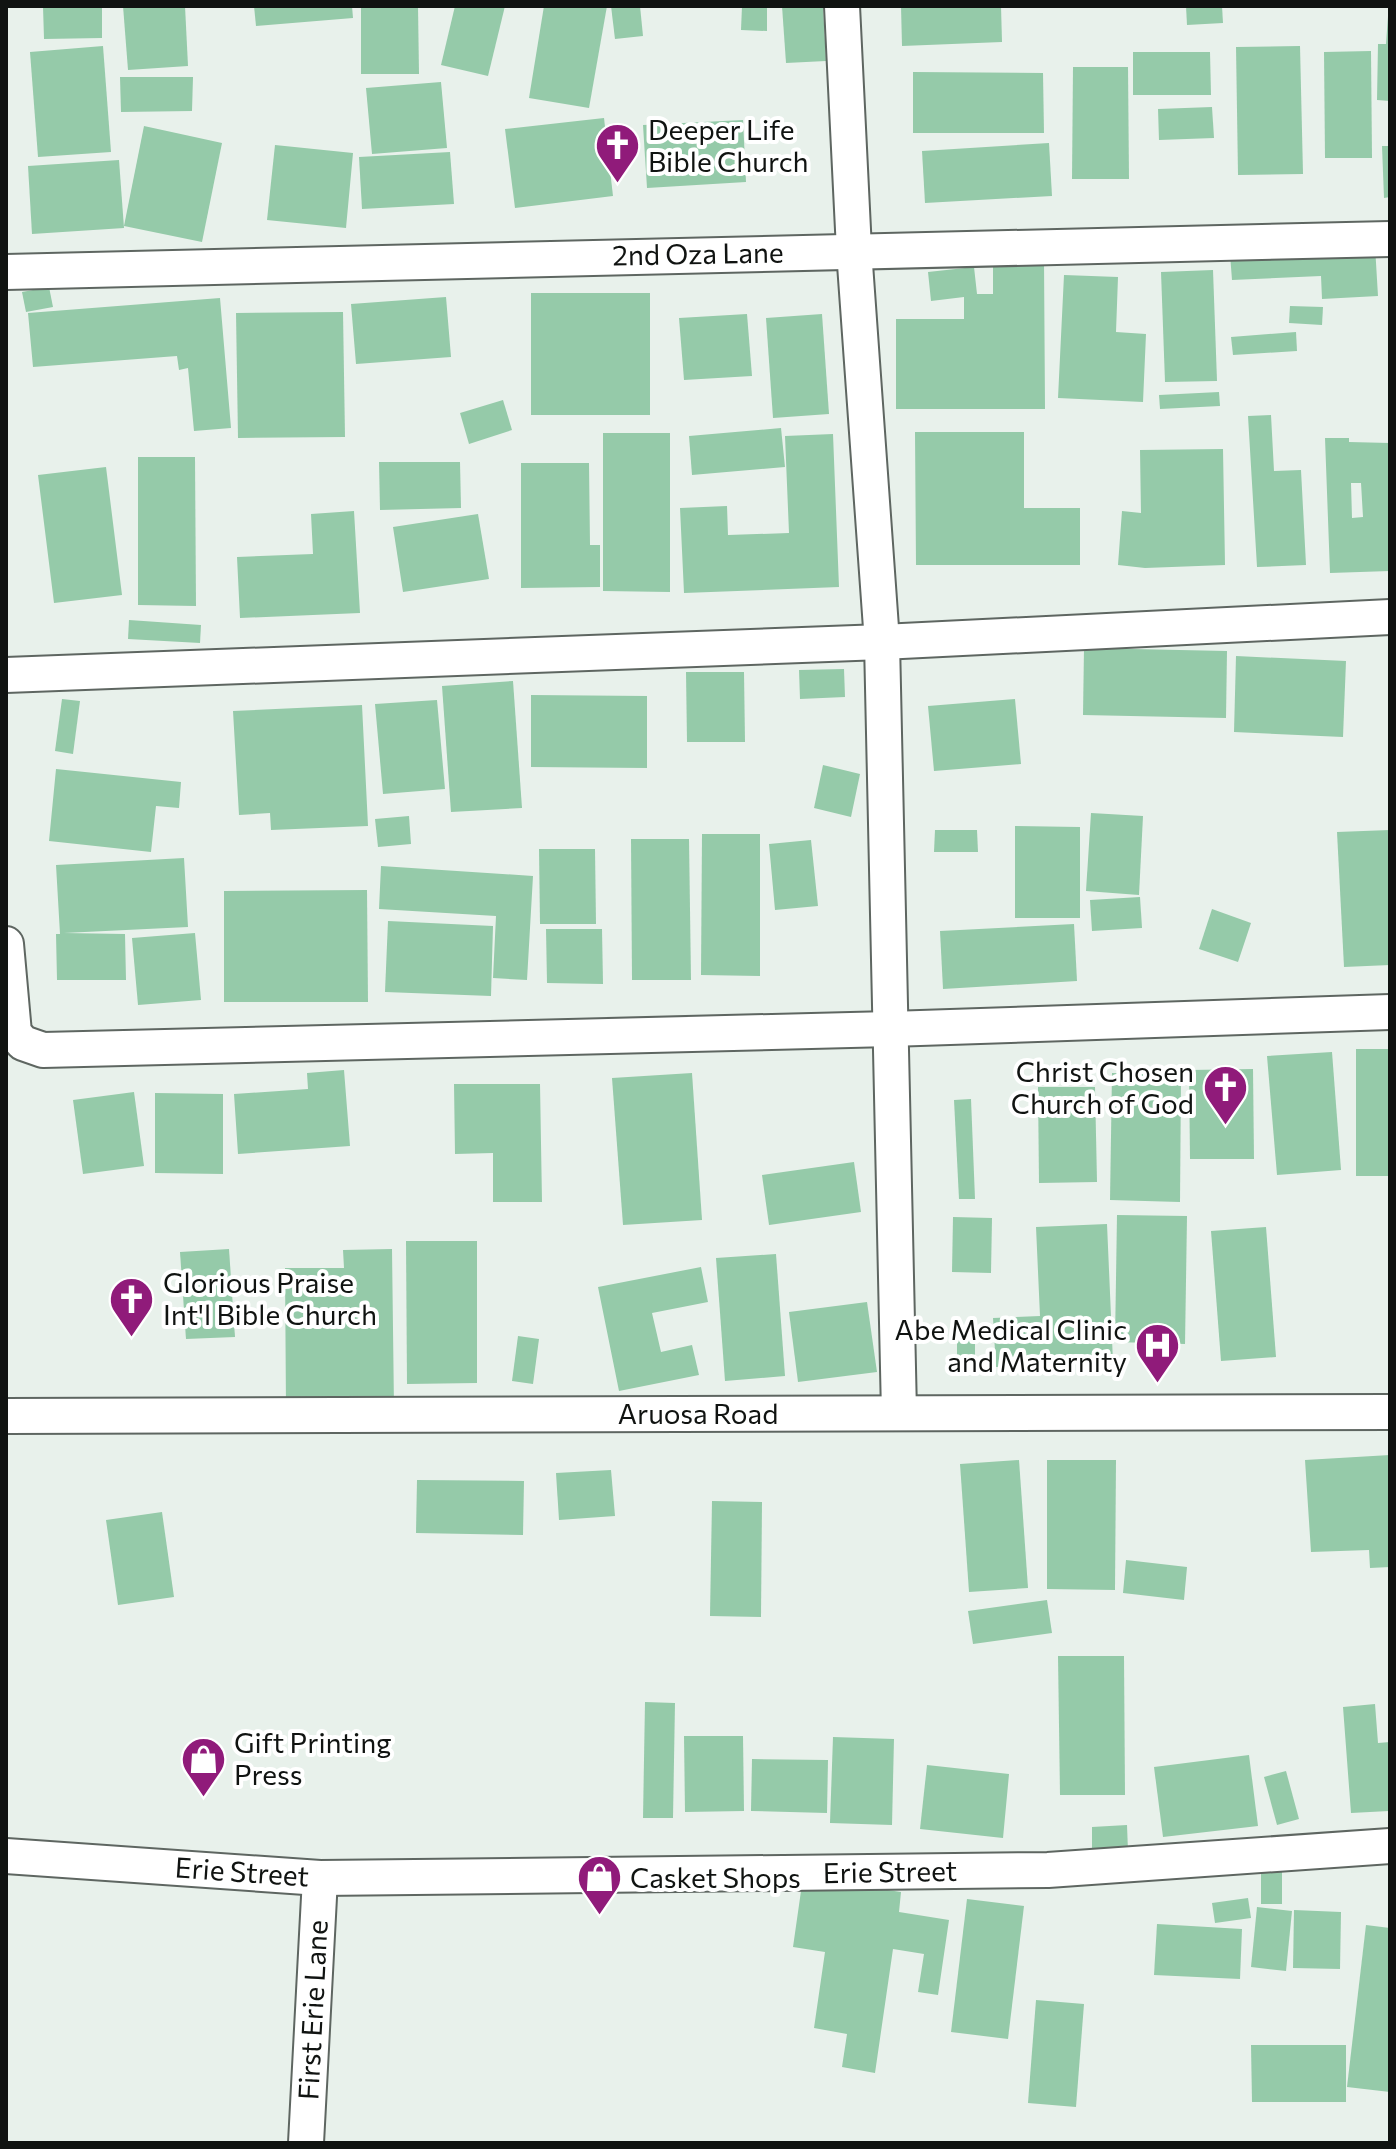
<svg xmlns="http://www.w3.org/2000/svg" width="1396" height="2149" viewBox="0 0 1396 2149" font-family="Commissioner,sans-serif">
	<rect width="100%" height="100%" fill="#e8f1eb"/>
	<g fill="#95caa9" fill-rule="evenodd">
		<polygon points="43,6 102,6 102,38 44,39"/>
		<polygon points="123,6 185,6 188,66 128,70"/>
		<polygon points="254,6 352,6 353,18 256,26"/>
		<polygon points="361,6 418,6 419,74 361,74"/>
		<polygon points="455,6 505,6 488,76 441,65"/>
		<polygon points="544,6 607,6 589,108 529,98"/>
		<polygon points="611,6 640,6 643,36 615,39"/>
		<polygon points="742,6 767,6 767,31 741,30"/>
		<polygon points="782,6 823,6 826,61 786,63"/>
		<polygon points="901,6 1001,6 1002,42 902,46"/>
		<polygon points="1186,6 1222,6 1223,23 1187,25"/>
		<polygon points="1388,16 1390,16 1390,101 1377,100 1378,44 1386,44"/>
		<polygon points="103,46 111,152 38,157 30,52"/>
		<polygon points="1300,46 1303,174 1238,175 1236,47"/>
		<polygon points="1371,51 1372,158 1325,158 1324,52"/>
		<polygon points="1133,52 1210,52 1211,95 1133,95"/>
		<polygon points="1073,67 1128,67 1129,179 1072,179"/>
		<polygon points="913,72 1043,73 1044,133 913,133"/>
		<polygon points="120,77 193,77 192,111 121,112"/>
		<polygon points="441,82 447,148 372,154 366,88"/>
		<polygon points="1212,107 1214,138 1159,140 1158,109"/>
		<polygon points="604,118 613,196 515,208 505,129"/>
		<polygon points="743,120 746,182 647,188 643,125"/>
		<polygon points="144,126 222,143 202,242 124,226"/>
		<polygon points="1049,143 1052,196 925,203 922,151"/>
		<polygon points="275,145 353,153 346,228 267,220"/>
		<polygon points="1382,146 1390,146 1390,197 1384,198"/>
		<polygon points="450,152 454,204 362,209 359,157"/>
		<polygon points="119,160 124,228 32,234 28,166"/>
		<polygon points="1375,246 1378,296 1322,299 1321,276 1232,280 1230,254"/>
		<polygon points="993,259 1044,260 1045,409 896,409 896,319 964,319 964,297 931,301 928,272 974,267 977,294 993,294"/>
		<polygon points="1213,270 1217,381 1165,382 1161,272"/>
		<polygon points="1064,275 1118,277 1116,332 1146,334 1143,402 1058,398"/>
		<polygon points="49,287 53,307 26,312 22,292"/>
		<rect x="531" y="293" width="119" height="122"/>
		<polygon points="446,297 451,357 356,364 351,304"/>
		<polygon points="220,298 231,428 194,431 188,368 179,370 177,356 33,367 28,313"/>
		<polygon points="1290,306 1323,307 1322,325 1289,323"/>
		<polygon points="343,312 345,437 238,438 236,313"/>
		<polygon points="747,314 752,376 684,380 679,318"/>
		<polygon points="822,314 829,414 773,418 766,318"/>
		<polygon points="1296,332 1297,351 1233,355 1231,337"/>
		<polygon points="1219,392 1220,406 1160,409 1159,395"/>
		<polygon points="503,400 512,430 469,444 460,413"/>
		<polygon points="1271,415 1274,471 1301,470 1306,565 1257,567 1248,416"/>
		<polygon points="781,428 785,467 692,475 689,436"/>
		<polygon points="915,432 1024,432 1024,508 1080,508 1080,565 916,565"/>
		<polygon points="603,433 670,433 670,592 603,591"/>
		<polygon points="833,434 839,587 684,593 680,508 727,506 728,535 789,533 785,436"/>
		<path d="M1325,438H1349V442L1390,443V571L1330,573ZM1351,483H1361L1363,517L1352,518Z"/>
		<polygon points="1223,449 1225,565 1145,568 1118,565 1122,511 1141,513 1140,450"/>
		<polygon points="138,457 195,457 196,606 138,605"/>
		<polygon points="379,462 460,462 461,508 380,510"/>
		<polygon points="521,463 589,463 590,545 600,545 600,587 521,588"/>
		<polygon points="106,467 122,595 54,603 38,475"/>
		<polygon points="354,511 360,613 240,618 237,557 313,554 311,514"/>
		<polygon points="478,514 489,579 403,592 393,527"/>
		<polygon points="129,620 201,625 200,643 128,639"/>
		<polygon points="1084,648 1227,651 1226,718 1083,715"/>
		<polygon points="1236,656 1346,661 1343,737 1234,732"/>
		<polygon points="844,669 845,697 800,699 799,670"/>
		<polygon points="686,672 744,672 745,742 687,742"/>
		<polygon points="513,681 522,808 451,812 442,686"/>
		<polygon points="531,695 647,696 647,768 531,767"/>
		<polygon points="62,699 80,701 73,754 55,751"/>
		<polygon points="1015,699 1021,764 934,771 928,706"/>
		<polygon points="437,700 445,789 383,794 375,704"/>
		<polygon points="362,705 368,826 271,830 270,813 239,815 233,711"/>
		<polygon points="823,765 860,774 851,817 814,808"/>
		<polygon points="56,769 181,782 179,808 156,806 151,852 49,841"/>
		<polygon points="1091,813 1143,816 1139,895 1086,891"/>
		<polygon points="409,816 411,844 378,847 375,819"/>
		<polygon points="1015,826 1080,827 1080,918 1015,918"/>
		<polygon points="935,830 977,830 978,852 934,852"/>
		<polygon points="1390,830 1390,965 1344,967 1337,832"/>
		<polygon points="702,834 760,834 760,976 701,975"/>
		<polygon points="631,839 689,839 691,980 632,980"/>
		<polygon points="811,840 818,906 775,910 769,844"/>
		<polygon points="539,849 595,849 596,924 540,924"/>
		<polygon points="184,858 188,927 64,933 125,934 126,980 57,980 56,934 60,934 56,865"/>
		<polygon points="381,866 533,876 527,980 493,978 496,916 379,909"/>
		<polygon points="367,890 368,1002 224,1002 224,891"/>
		<polygon points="1140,897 1142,928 1092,931 1090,900"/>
		<polygon points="1212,909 1251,923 1238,962 1199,949"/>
		<polygon points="388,921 493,926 491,996 385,992"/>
		<polygon points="1074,924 1077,981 943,989 940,931"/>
		<polygon points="546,929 602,929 603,984 547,983"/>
		<polygon points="195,933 201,1000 138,1005 132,938"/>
		<rect x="1356" y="1049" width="34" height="127"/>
		<polygon points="1332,1052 1341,1170 1277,1175 1267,1056"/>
		<polygon points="1253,1069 1254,1159 1190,1159 1189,1070"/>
		<polygon points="344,1070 350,1146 238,1154 234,1094 308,1089 307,1073"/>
		<polygon points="692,1073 702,1220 623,1225 612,1078"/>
		<polygon points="1112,1073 1181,1074 1180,1202 1110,1200"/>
		<polygon points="454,1084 540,1084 542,1202 493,1202 493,1153 455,1154"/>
		<polygon points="1038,1087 1095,1087 1097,1182 1039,1183"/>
		<polygon points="134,1092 144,1166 83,1174 73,1100"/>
		<polygon points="155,1093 223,1094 223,1174 155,1173"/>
		<polygon points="971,1099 975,1199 959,1199 954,1100"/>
		<polygon points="854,1162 861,1212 769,1225 762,1175"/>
		<polygon points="1117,1215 1187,1216 1185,1344 1115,1342"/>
		<polygon points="953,1217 992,1218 991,1273 952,1272"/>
		<polygon points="1107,1224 1113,1362 996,1367 993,1318 1040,1316 1036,1227"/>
		<polygon points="1266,1227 1276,1357 1221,1361 1211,1231"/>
		<polygon points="406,1241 477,1241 477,1383 407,1384"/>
		<polygon points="229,1249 235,1337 186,1339 180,1252"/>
		<polygon points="392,1249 394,1408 286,1409 285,1268 344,1268 343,1250"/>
		<polygon points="776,1254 785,1376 725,1381 716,1258"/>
		<polygon points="701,1267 708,1302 652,1313 661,1352 692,1345 699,1375 619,1391 598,1287"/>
		<polygon points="867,1302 877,1372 798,1382 789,1312"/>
		<rect x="957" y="1328" width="18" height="38"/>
		<polygon points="518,1336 539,1339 533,1384 512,1381"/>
		<polygon points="1390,1455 1390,1567 1370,1568 1369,1550 1311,1552 1305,1460"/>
		<polygon points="1019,1460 1028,1588 969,1592 960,1464"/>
		<polygon points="1047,1460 1116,1460 1115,1590 1047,1589"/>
		<polygon points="611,1470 615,1516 559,1520 556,1473"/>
		<polygon points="417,1480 524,1481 523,1535 416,1533"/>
		<polygon points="712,1501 762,1502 761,1617 710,1616"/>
		<polygon points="162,1512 174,1597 118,1605 106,1520"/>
		<polygon points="1126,1560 1187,1567 1184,1600 1123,1593"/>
		<polygon points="1047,1600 1052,1633 973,1644 968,1611"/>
		<polygon points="1058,1656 1124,1656 1125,1795 1060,1795"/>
		<polygon points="645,1702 675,1703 673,1818 643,1818"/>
		<polygon points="1375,1704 1378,1743 1390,1742 1389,1811 1351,1813 1343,1707"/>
		<polygon points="684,1736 743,1736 744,1811 685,1812"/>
		<polygon points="833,1737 894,1739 892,1825 830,1823"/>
		<polygon points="1249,1755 1258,1826 1163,1837 1154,1767"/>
		<polygon points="752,1759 828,1760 827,1813 751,1811"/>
		<polygon points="927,1765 1009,1774 1003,1838 920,1829"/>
		<polygon points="1286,1771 1299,1819 1277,1825 1264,1777"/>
		<polygon points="1127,1825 1128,1851 1092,1852 1092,1827"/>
		<rect x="1261" y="1864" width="21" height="40"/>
		<polygon points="803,1877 901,1892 899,1912 949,1920 938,1995 918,1992 924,1954 893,1949 875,2073 842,2067 847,2034 814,2028 825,1952 793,1947"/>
		<polygon points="1248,1898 1251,1918 1215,1923 1212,1903"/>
		<polygon points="967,1899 1024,1906 1008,2039 951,2032"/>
		<polygon points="1257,1907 1292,1911 1286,1971 1251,1967"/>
		<polygon points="1294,1910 1341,1912 1340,1969 1293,1968"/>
		<polygon points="1157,1924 1242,1929 1240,1979 1154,1975"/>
		<polygon points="1366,1925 1390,1928 1390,2092 1347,2087"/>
		<polygon points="1036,2000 1084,2004 1076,2107 1028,2103"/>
		<polygon points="1251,2045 1346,2045 1346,2102 1252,2102"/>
	</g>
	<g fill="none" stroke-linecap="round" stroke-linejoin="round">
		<defs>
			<g id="minor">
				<polyline points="842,6 854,250 882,642 899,1413"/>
				<polyline points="6,272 1390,239"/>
				<polyline points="6,675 882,642 1390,617"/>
				<polyline points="6,944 14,1033 23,1043 43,1050 890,1029 1390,1012"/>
				<polyline points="6,1416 1390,1412"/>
				<polyline points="6,1856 320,1878 1048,1870 1390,1846"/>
				<polyline points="306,2143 320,1878"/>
			</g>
		</defs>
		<use href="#minor" stroke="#5e6661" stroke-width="38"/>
		<use href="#minor" stroke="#fff" stroke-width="34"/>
	</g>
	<defs>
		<symbol id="church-pin" viewBox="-11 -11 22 30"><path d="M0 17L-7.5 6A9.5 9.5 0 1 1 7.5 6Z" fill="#901b7a" stroke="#fff"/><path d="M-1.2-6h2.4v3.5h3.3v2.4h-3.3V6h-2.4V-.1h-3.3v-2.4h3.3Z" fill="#fff"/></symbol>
		<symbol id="hospital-pin" viewBox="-11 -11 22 30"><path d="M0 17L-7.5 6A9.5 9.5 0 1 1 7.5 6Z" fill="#901b7a" stroke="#fff"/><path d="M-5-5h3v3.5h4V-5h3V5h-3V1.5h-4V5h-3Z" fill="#fff"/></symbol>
		<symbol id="shop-pin" viewBox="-11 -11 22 30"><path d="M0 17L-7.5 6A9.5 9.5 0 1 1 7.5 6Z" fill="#901b7a" stroke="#fff"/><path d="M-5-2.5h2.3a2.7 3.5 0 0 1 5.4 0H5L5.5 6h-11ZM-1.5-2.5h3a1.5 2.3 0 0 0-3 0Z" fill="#fff"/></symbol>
	</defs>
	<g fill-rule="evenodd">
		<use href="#church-pin" x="592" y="120" width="51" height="69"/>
		<use href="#church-pin" x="1200" y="1062" width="51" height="69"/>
		<use href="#church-pin" x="106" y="1274" width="51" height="69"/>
		<use href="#hospital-pin" x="1132" y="1320" width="51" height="69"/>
		<use href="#shop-pin" x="178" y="1734" width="51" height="69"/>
		<use href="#shop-pin" x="574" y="1852" width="51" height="69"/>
	</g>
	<g text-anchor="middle" stroke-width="8" stroke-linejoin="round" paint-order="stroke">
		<g font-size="28" fill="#101311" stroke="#fff" text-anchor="start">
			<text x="648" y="140">Deeper Life<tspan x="648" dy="32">Bible Church</tspan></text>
			<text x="1194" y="1082" text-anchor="end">Christ Chosen<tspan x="1194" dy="32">Church of God</tspan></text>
			<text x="163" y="1293">Glorious Praise<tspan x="163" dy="32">Int'l Bible Church</tspan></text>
			<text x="1127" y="1340" text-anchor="end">Abe Medical Clinic<tspan x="1127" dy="32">and Maternity</tspan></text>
			<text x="234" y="1753">Gift Printing<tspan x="234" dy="32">Press</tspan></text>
			<text x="630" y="1888">Casket Shops</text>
		</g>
		<g font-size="28" fill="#101311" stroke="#fff">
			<text transform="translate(698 254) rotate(-1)" y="10">2nd Oza Lane</text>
			<text x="698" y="1424">Aruosa Road</text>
			<text transform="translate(242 1872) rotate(4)" y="10">Erie Street</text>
			<text transform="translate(890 1872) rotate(-1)" y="10">Erie Street</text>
			<text transform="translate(313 2010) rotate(-87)" y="10">First Erie Lane</text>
		</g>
	</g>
	<rect width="1396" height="2149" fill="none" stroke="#101311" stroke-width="16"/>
</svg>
